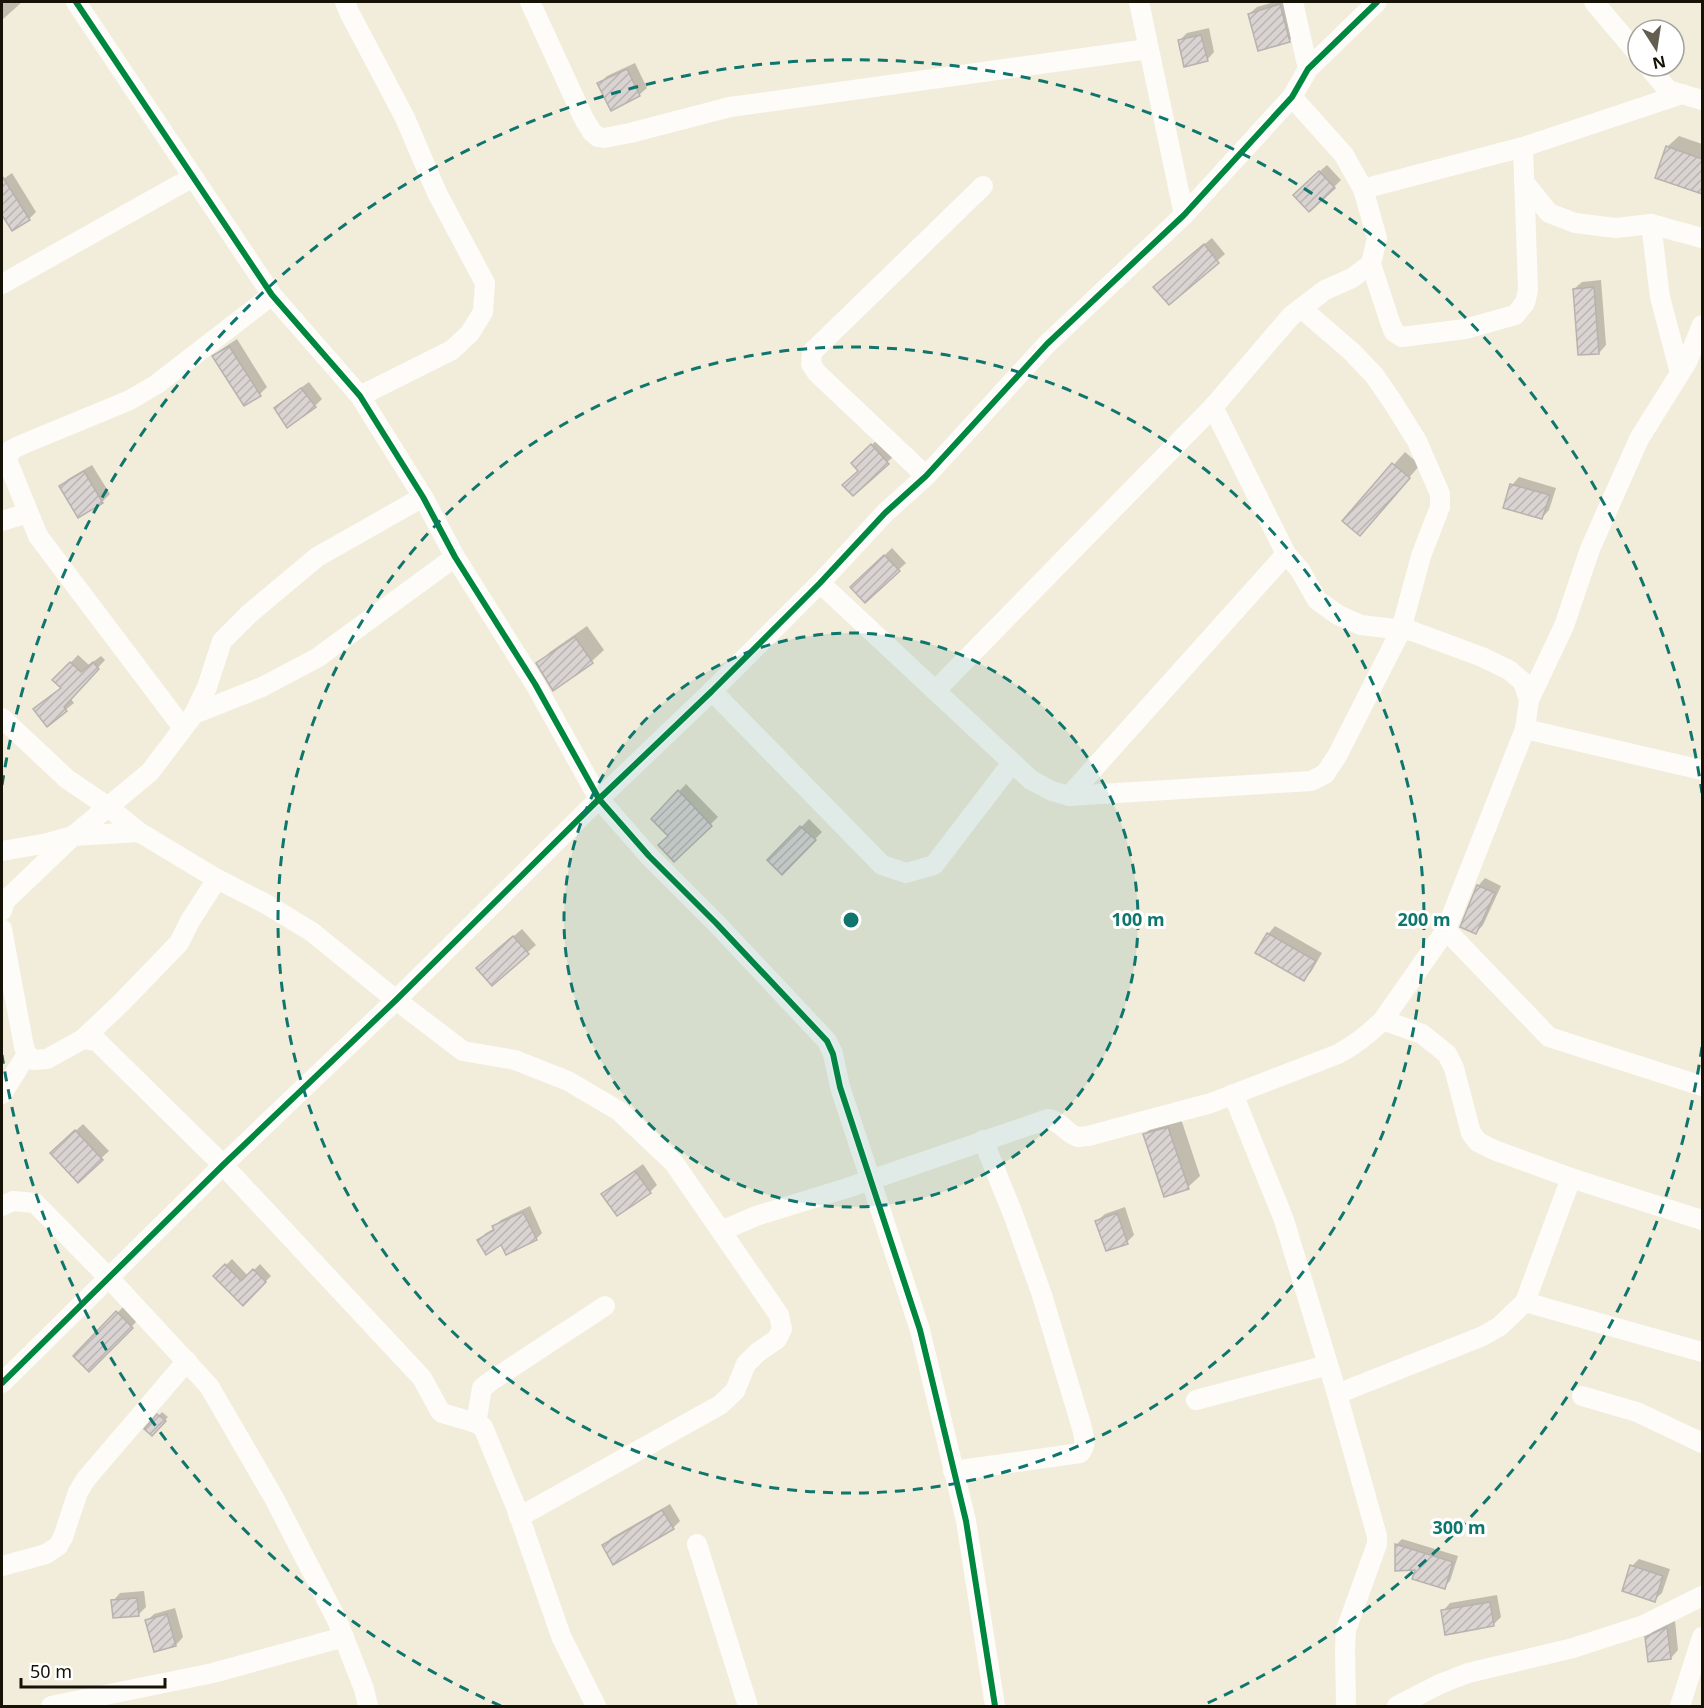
<svg xmlns="http://www.w3.org/2000/svg" width="1704" height="1708" viewBox="0 0 1704 1708" font-family="'Noto Sans',sans-serif">
	<defs>
		<pattern id="building-hatch" width="6" height="6" patternUnits="userSpaceOnUse" patternTransform="scale(1.5)"><rect width="6" height="6" fill="#d9d3d1"/><path d="M-1 1l2-2M0 6l6-6M5 7l2-2" fill="none" stroke="#bab4b2"/></pattern>
	</defs>
	<rect width="100%" height="100%" fill="#f2ecda"/>
	<g fill="#0003">
		<polygon points="2,2 22,2 2,20"/>
		<polygon points="1275,2 1288,2 1296,34 1289,41 1249,14 1257,7"/>
		<polygon points="1209,28 1214,52 1207,60 1179,41 1187,33"/>
		<polygon points="635,63 647,88 639,95 599,84 607,76"/>
		<polygon points="1679,136 1702,144 1702,192 1657,177 1667,147"/>
		<polygon points="1327,165 1341,180 1334,187 1302,187"/>
		<polygon points="12,173 36,212 29,219 12,229 2,212 2,180"/>
		<polygon points="1212,238 1225,254 1169,303 1162,279"/>
		<polygon points="1601,280 1606,345 1599,353 1574,289 1582,282"/>
		<polygon points="237,339 267,387 260,394 214,356 222,349"/>
		<polygon points="309,382 322,399 315,406 276,409 283,401"/>
		<polygon points="879,438 895,455 853,494 860,470 853,463"/>
		<polygon points="1405,452 1420,465 1371,522 1344,521"/>
		<polygon points="92,465 110,494 102,502 78,516 61,486 68,479"/>
		<polygon points="1519,477 1556,488 1549,510 1542,518 1512,485"/>
		<polygon points="892,548 906,563 865,601 852,587"/>
		<polygon points="587,626 604,650 592,661 553,689 538,664 550,652"/>
		<polygon points="78,655 89,665 101,656 105,660 70,698 74,703 47,725 42,702 62,687 54,680"/>
		<polygon points="686,784 718,817 674,860 670,835 653,819"/>
		<polygon points="809,819 822,832 782,873 769,860"/>
		<polygon points="1485,878 1501,886 1483,925 1476,933 1478,886"/>
		<polygon points="1275,926 1322,953 1311,972 1304,979 1268,934"/>
		<polygon points="522,929 536,945 492,983 486,960"/>
		<polygon points="1180,1116 1200,1176 1188,1187 1145,1134 1156,1123"/>
		<polygon points="83,1124 109,1151 78,1180 52,1153"/>
		<polygon points="643,1164 657,1185 650,1192 603,1194 611,1187"/>
		<polygon points="530,1206 542,1233 536,1239 502,1243 479,1240 486,1233 495,1228 494,1227 501,1220"/>
		<polygon points="1125,1207 1134,1235 1127,1242 1097,1221 1105,1214"/>
		<polygon points="232,1259 248,1276 260,1264 271,1276 243,1304 215,1276"/>
		<polygon points="125,1305 139,1319 89,1370 75,1356"/>
		<polygon points="162,1412 168,1417 152,1434 147,1429"/>
		<polygon points="670,1504 680,1521 673,1528 604,1546 611,1538"/>
		<polygon points="1402,1539 1458,1556 1450,1581 1444,1587 1417,1569 1396,1545"/>
		<polygon points="1639,1559 1670,1569 1662,1593 1654,1600 1632,1566"/>
		<polygon points="144,1591 146,1607 138,1615 113,1601 120,1593"/>
		<polygon points="1497,1595 1501,1617 1494,1624 1443,1611 1450,1603"/>
		<polygon points="175,1608 183,1637 176,1645 147,1621 154,1614"/>
		<polygon points="1675,1621 1678,1650 1671,1658 1647,1638 1654,1630"/>
	</g>
	<g fill="url(#building-hatch)" stroke="#b8b2af" stroke-width="1.5">
		<polygon points="1280,4 1290,42 1258,51 1248,14"/>
		<polygon points="1201,35 1208,61 1184,67 1178,40"/>
		<polygon points="627,69 640,96 611,111 597,83"/>
		<polygon points="1666,146 1702,159 1702,194 1655,178"/>
		<polygon points="1319,171 1335,188 1309,212 1293,195"/>
		<polygon points="2,176 30,220 12,231 2,215"/>
		<polygon points="1204,244 1219,263 1169,305 1153,287"/>
		<polygon points="1594,287 1599,354 1578,355 1573,289"/>
		<polygon points="229,346 261,396 244,406 212,356"/>
		<polygon points="301,388 316,407 287,428 274,408"/>
		<polygon points="871,444 889,464 853,496 842,485 858,471 851,463"/>
		<polygon points="1392,463 1410,478 1360,536 1342,521"/>
		<polygon points="84,471 103,503 78,518 59,486"/>
		<polygon points="1510,484 1550,495 1542,519 1503,508"/>
		<polygon points="884,555 900,571 865,603 850,587"/>
		<polygon points="575,637 593,663 553,691 536,663"/>
		<polygon points="70,662 81,672 93,662 99,669 64,707 67,711 47,727 33,709 61,688 52,680"/>
		<polygon points="678,790 712,826 674,862 658,845 668,836 651,819"/>
		<polygon points="800,826 816,840 782,875 767,860"/>
		<polygon points="1477,885 1495,893 1476,934 1460,927"/>
		<polygon points="1267,933 1316,961 1304,981 1255,953"/>
		<polygon points="513,936 529,954 492,986 476,968"/>
		<polygon points="1168,1127 1189,1189 1164,1197 1143,1134"/>
		<polygon points="75,1130 103,1160 78,1183 50,1153"/>
		<polygon points="635,1171 651,1193 617,1216 601,1194"/>
		<polygon points="523,1212 537,1240 506,1255 501,1245 486,1255 477,1240 494,1230 492,1226"/>
		<polygon points="1117,1213 1128,1244 1106,1251 1095,1221"/>
		<polygon points="225,1264 241,1281 253,1269 266,1282 243,1306 213,1276"/>
		<polygon points="116,1311 133,1328 89,1372 73,1356"/>
		<polygon points="157,1414 166,1421 152,1436 144,1429"/>
		<polygon points="662,1510 674,1529 613,1565 602,1545"/>
		<polygon points="1395,1544 1453,1562 1445,1589 1412,1579 1415,1570 1395,1571"/>
		<polygon points="1630,1565 1663,1576 1655,1602 1622,1591"/>
		<polygon points="137,1598 139,1616 113,1618 111,1600"/>
		<polygon points="1490,1602 1494,1626 1445,1635 1441,1610"/>
		<polygon points="167,1614 176,1646 154,1652 145,1620"/>
		<polygon points="1667,1627 1671,1659 1648,1662 1645,1637"/>
	</g>
	<g fill="none" stroke-linecap="round" stroke-linejoin="round">
		<g stroke="#fdfcf9" stroke-width="20">
			<polyline points="76,2 272,295 360,396 423,497 455,557 535,684 599,799 649,856 716,923 827,1041 833,1054 840,1087 920,1330 966,1521 995,1706"/>
			<polyline points="345,2 349,12 405,118 437,193 485,283 483,312 470,333 452,350 360,396"/>
			<polyline points="530,2 584,119 592,132 598,137 604,138 630,133 730,107 1148,49"/>
			<polyline points="1139,2 1184,215"/>
			<polyline points="1293,2 1308,69"/>
			<polyline points="1594,2 1638,54"/>
			<polyline points="1648,66 1668,90 1702,100"/>
			<polyline points="1292,97 1344,155 1363,189 1377,238 1371,264 1390,322 1394,332 1402,337 1465,329 1515,315 1525,303 1528,290 1523,147"/>
			<polyline points="1524,182 1549,213 1575,223 1616,228 1651,224 1702,238"/>
			<polyline points="1363,189 1523,147 1682,94"/>
			<polyline points="1651,224 1660,297 1680,373"/>
			<polyline points="2,284 193,177"/>
			<polyline points="1213,407 1286,554 1300,570 1317,600 1338,615 1361,625 1412,631 1482,657 1509,670 1523,682 1529,700"/>
			<polyline points="926,476 817,373 811,364 812,352 983,186"/>
			<polyline points="2,521 28,513"/>
			<polyline points="820,583 1031,780 1052,791 1069,796 1286,554"/>
			<polyline points="936,690 1213,407 1291,316 1325,290 1352,278 1371,264"/>
			<polyline points="712,691 882,865 906,873 934,865 1012,763"/>
			<polyline points="194,714 262,687 317,658 455,557"/>
			<polyline points="2,718 67,779 107,806 139,832 217,879 266,904 312,932 396,1000 463,1051 515,1060 568,1081 619,1111 674,1163 779,1315 782,1329 777,1339 757,1353 746,1364 735,1391 720,1405 519,1517"/>
			<polyline points="183,728 38,536 7,460 11,450 21,445 130,400 157,384 272,295"/>
			<polyline points="1525,729 1702,770"/>
			<polyline points="1069,796 1311,781 1325,774 1337,756 1401,630 1421,556 1440,507 1440,494 1417,441 1392,401 1374,375 1351,351 1301,308"/>
			<polyline points="2,851 48,843 73,836 139,832"/>
			<polyline points="2,911 5,901 73,836 150,772 194,714 207,687 222,641 249,614 317,557 423,497"/>
			<polyline points="2,929 24,1047 27,1054 33,1060 47,1059 83,1039 121,1003 179,943 190,921 217,879"/>
			<polyline points="1446,930 1549,1037 1702,1086"/>
			<polyline points="1383,1020 1422,1034 1447,1054 1454,1068 1471,1133 1478,1142 1494,1150 1571,1178 1702,1220"/>
			<polyline points="83,1039 97,1041 223,1165 422,1378 440,1411 442,1413 476,1423 483,1427 516,1507 561,1636 596,1706"/>
			<polyline points="2,1094 27,1054"/>
			<polyline points="1233,1094 1284,1220 1337,1394 1377,1536 1377,1544 1346,1630 1345,1650 1346,1706"/>
			<polyline points="2,1206 13,1201 35,1203 109,1278 209,1386 274,1498 337,1620 364,1689 368,1706"/>
			<path d="M721,1231L756,1216L847,1188L1048,1119C1062,1121 1066,1134 1078,1137C1081,1137 1084,1136 1088,1136L1211,1103L1338,1054C1355,1045 1369,1034 1383,1020L1446,930L1525,729L1529,700L1564,626L1590,549L1639,439L1687,362L1702,325"/>
			<polyline points="1525,1302 1702,1352"/>
			<polyline points="2,1383 223,1165 396,1000 599,799 712,691 820,583 885,513 926,476 1047,344 1184,215 1292,97 1308,69 1377,2"/>
			<polyline points="1337,1394 1483,1336 1500,1326 1525,1302 1571,1178"/>
			<polyline points="1582,1396 1637,1412 1702,1443"/>
			<polyline points="1196,1400 1328,1365"/>
			<polyline points="476,1423 482,1388 491,1381 605,1306"/>
			<path d="M953,1471L1080,1453C1087,1446 1084,1437 1082,1428L1042,1295L1013,1214L983,1140"/>
			<polyline points="697,1544 748,1706"/>
			<polyline points="2,1566 46,1554 58,1546 63,1537 78,1492 86,1479 187,1361"/>
			<polyline points="51,1706 213,1673 344,1637"/>
			<polyline points="1397,1706 1440,1684 1468,1673 1573,1648 1644,1625 1702,1596"/>
			<polyline points="1680,1706 1702,1637"/>
		</g>
		<defs>
			<g id="cycleway">
				<polyline points="76,2 272,295 360,396 423,497 455,557 535,684 599,799 649,856 716,923 827,1041 833,1054 840,1087 920,1330 966,1521 995,1706"/>
				<polyline points="2,1383 223,1165 396,1000 599,799 712,691 820,583 885,513 926,476 1047,344 1184,215 1292,97 1308,69 1377,2"/>
			</g>
		</defs>
		<use href="#cycleway" stroke="#fff" stroke-width="10"/>
		<use href="#cycleway" stroke="#00873e" stroke-width="6"/>
	</g>
	<circle cx="851" cy="920" r="287" fill="#0f766e" fill-opacity=".12"/>
	<g fill="none" stroke="#0f766e" stroke-width="3" stroke-dasharray="10 8">
		<circle cx="851" cy="920" r="287"/>
		<circle cx="851" cy="920" r="573"/>
		<path d="M1702 1047A860 860 0 0 1 1201 1706M501 1706A860 860 0 0 1 2 1055M2 785A860 860 0 0 1 1702 793"/>
	</g>
	<circle cx="851" cy="920" r="9" fill="#0f766e" stroke="#fff" stroke-width="3"/>
	<g font-size="18" text-anchor="middle" font-weight="bold" fill="#0f766e" stroke="#fff" stroke-width="6" stroke-linejoin="round" paint-order="stroke">
		<text x="1138" y="926">100 m</text>
		<text x="1424" y="926">200 m</text>
		<text x="1459" y="1534">300 m</text>
	</g>
	<rect width="1704" height="1708" fill="none" stroke="#161206" stroke-width="6"/>
	<g transform="translate(1656 48) rotate(168)"><circle r="28" fill="#ffffff" stroke="#a2a09b" stroke-width="1.5"/>
	<path d="M0-4.5L10 22L0 15L-10 22Z" fill="#635e50"/>
	<text y="-9" font-size="16" font-weight="bold" text-anchor="middle" fill="#161206">N</text>
	</g>
	<path d="M21 1678v9h144v-9" fill="none" stroke="#161206" stroke-width="3"/>
	<text x="30" y="1678" font-size="18" fill="#161206" stroke="#ffffff" stroke-width="4.5" paint-order="stroke">50 m</text>
</svg>
